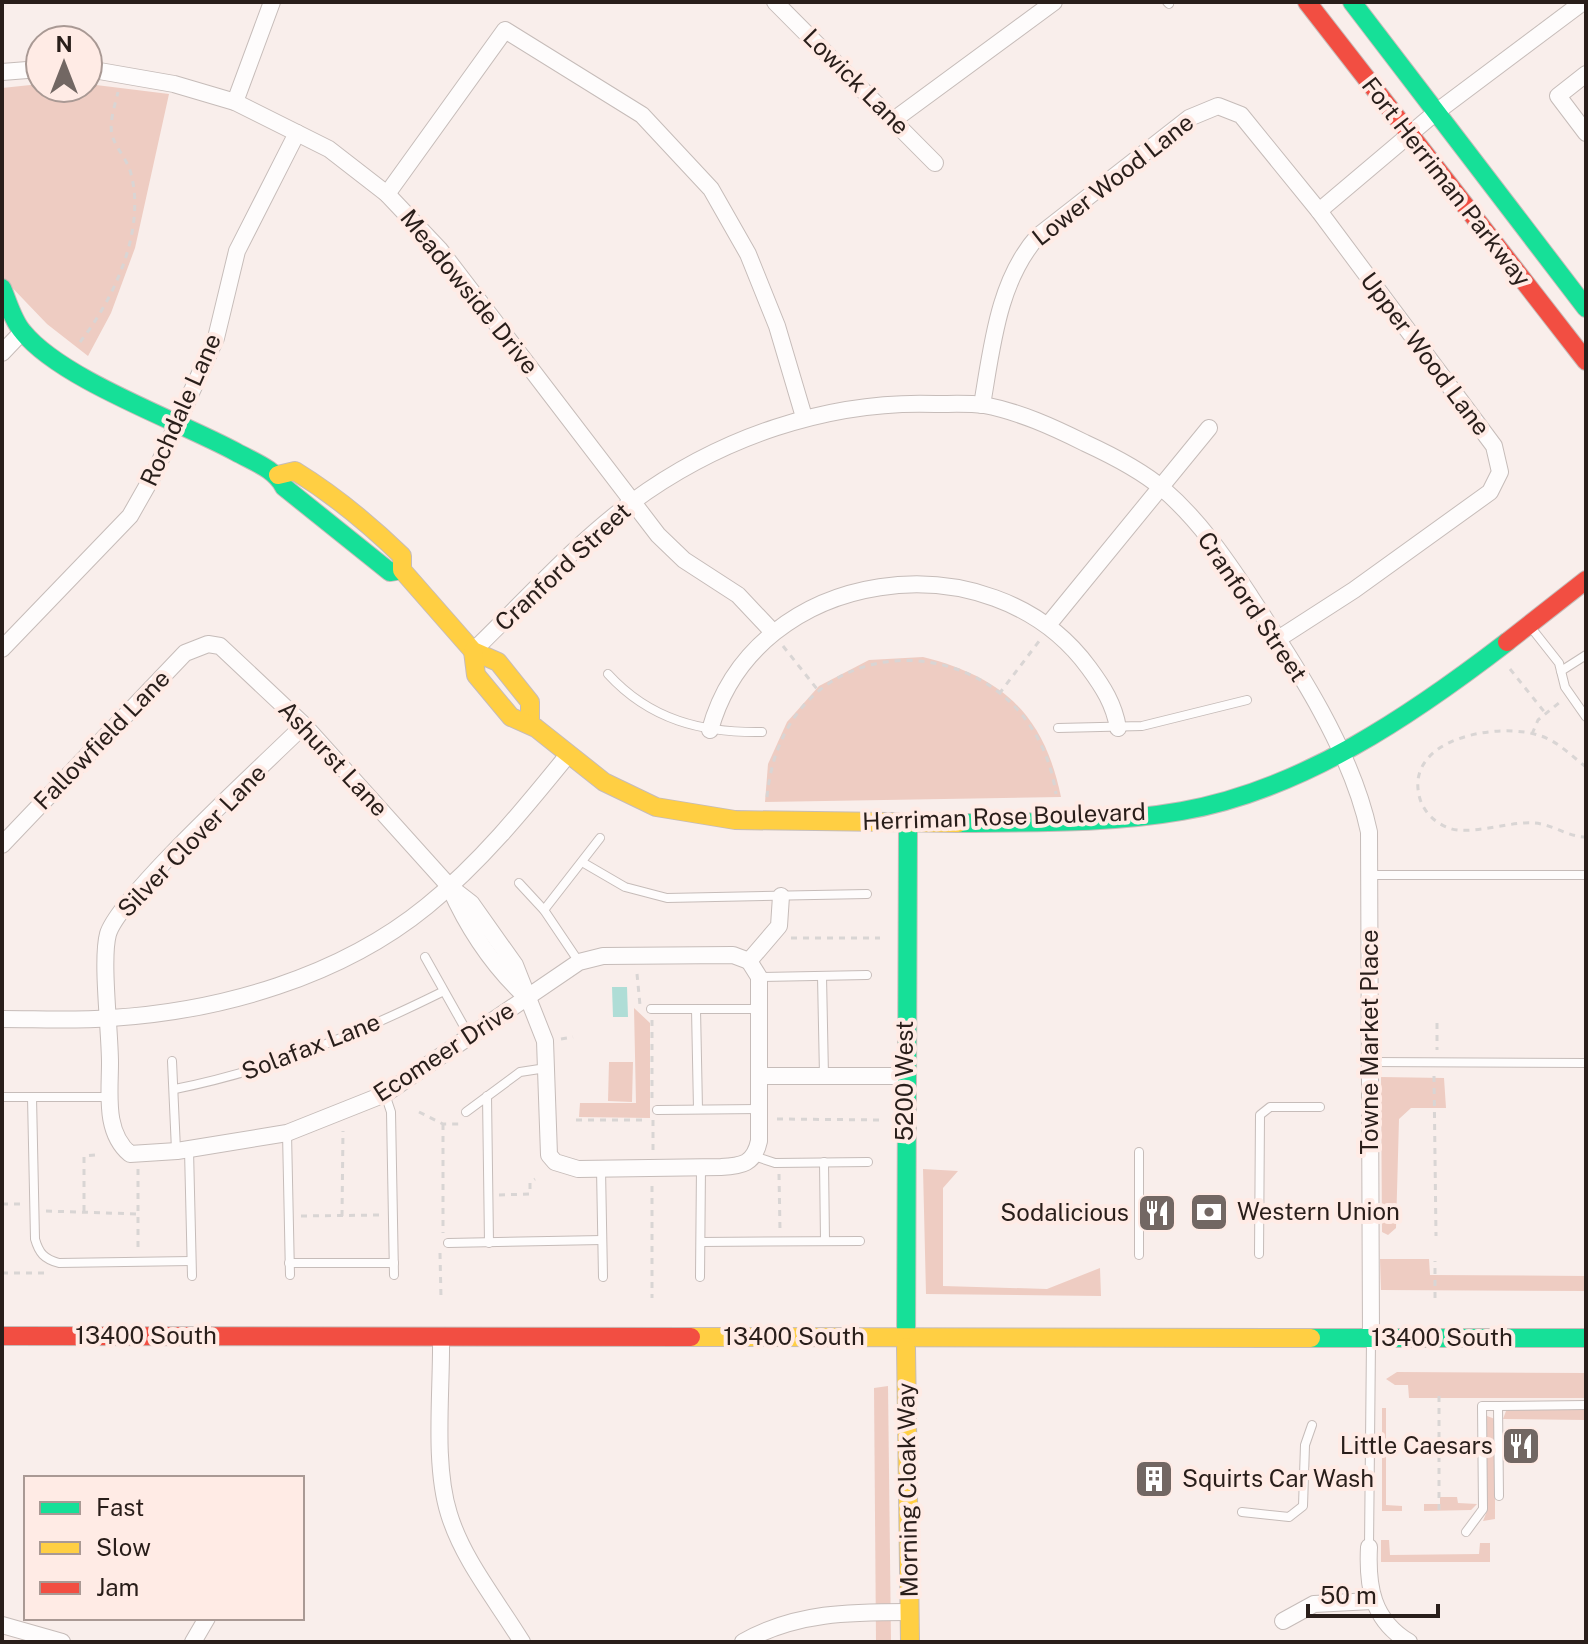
<svg xmlns="http://www.w3.org/2000/svg" width="1588" height="1644" viewBox="0 0 1588 1644" font-family="'Public Sans',sans-serif">
	<rect width="100%" height="100%" fill="#f9eeeb"/>
	<g fill="#eeccc2">
		<polygon points="40,84 40,88 88,88 88,84 169,94 135,248 111,313 88,356 47,324 2,277 2,88"/>
		<path d="M923,657C1003,677 1044,715 1061,797L765,802L768,764L787,722L819,686L869,660Z"/>
		<polygon points="634,1008 650,1023 650,1118 579,1117 580,1103 636,1103"/>
		<polygon points="609,1062 633,1062 632,1102 608,1101"/>
		<polygon points="1381,1077 1444,1078 1446,1108 1411,1108 1399,1119 1396,1228 1388,1235 1382,1232"/>
		<polygon points="923,1169 958,1171 943,1188 943,1286 1047,1289 1100,1268 1101,1296 926,1294"/>
		<polygon points="1380,1259 1429,1259 1430,1275 1586,1276 1586,1291 1381,1290"/>
		<polygon points="1397,1372 1586,1373 1586,1398 1409,1398 1408,1385 1395,1385 1386,1379"/>
		<polygon points="888,1386 891,1642 876,1642 874,1388"/>
		<polygon points="1516,1407 1586,1408 1586,1420 1503,1419 1506,1411"/>
		<polygon points="1382,1408 1386,1408 1386,1505 1402,1506 1402,1511 1382,1511"/>
		<polygon points="1487,1416 1495,1419 1495,1519 1483,1521 1487,1511"/>
		<polygon points="1440,1497 1457,1497 1458,1503 1477,1504 1471,1510 1424,1511 1424,1504 1440,1504"/>
		<polygon points="1381,1540 1389,1540 1390,1555 1479,1554 1480,1543 1490,1543 1490,1562 1381,1562"/>
	</g>
	<polygon fill="#afddd6" points="612,987 627,987 628,1017 613,1017"/>
	<g fill="none" stroke-linecap="round" stroke-linejoin="round">
		<defs>
			<g id="lane">
				<polyline points="1167,2 1169,4"/>
				<polyline points="1529,625 1559,663 1565,687 1586,717"/>
				<polyline points="1561,671 1586,655"/>
				<path d="M608,674C650,720 702,733 762,732"/>
				<polyline points="1058,728 1142,726 1247,700"/>
				<polyline points="582,862 625,887 667,898 867,894"/>
				<polyline points="1369,875 1586,875"/>
				<polyline points="519,883 544,910 579,962"/>
				<polyline points="544,910 600,838"/>
				<polyline points="425,957 470,1037"/>
				<polyline points="822,976 824,1076"/>
				<polyline points="759,977 867,975"/>
				<polyline points="651,1009 758,1009"/>
				<polyline points="696,1009 698,1109"/>
				<polyline points="172,1061 176,1150"/>
				<polyline points="1371,1062 1586,1063"/>
				<path d="M175,1089C270,1070 355,1035 442,992"/>
				<polyline points="385,1094 391,1112 394,1275"/>
				<polyline points="487,1096 489,1243"/>
				<polyline points="2,1097 109,1097"/>
				<path d="M32,1097L35,1239C39,1253 44,1259 59,1263L191,1261"/>
				<polyline points="657,1110 759,1109"/>
				<polyline points="466,1112 520,1072 546,1068"/>
				<polyline points="287,1133 290,1275"/>
				<polyline points="189,1150 192,1276"/>
				<polyline points="1139,1152 1139,1255"/>
				<polyline points="754,1156 775,1163 868,1162"/>
				<polyline points="824,1162 825,1241"/>
				<polyline points="601,1169 603,1277"/>
				<polyline points="701,1242 860,1241"/>
				<polyline points="448,1243 602,1240"/>
				<polyline points="1259,1254 1260,1115 1270,1107 1320,1107"/>
				<polyline points="289,1263 394,1263"/>
				<polyline points="700,1277 701,1167"/>
				<polyline points="1499,1496 1498,1406 1586,1405"/>
				<polyline points="1242,1512 1289,1517 1303,1506 1305,1445 1312,1425"/>
				<polyline points="1466,1532 1483,1509 1482,1406 1498,1406"/>
				<polyline points="1369,1547 1371,1340"/>
			</g>
			<g id="street">
				<polyline points="775,2 935,163"/>
				<polyline points="88,69 174,84 235,102 329,149 387,194 440,250 658,535 684,560 738,595 772,631"/>
				<polyline points="2,72 40,69"/>
				<polyline points="1586,74 1558,96 1586,133"/>
				<polyline points="235,102 272,2"/>
				<polyline points="895,119 1054,2"/>
				<polyline points="387,194 505,30 642,115 711,189 748,254 777,326 804,417"/>
				<polyline points="1319,211 1435,113 1583,2"/>
				<polyline points="2,353 22,332"/>
				<path d="M982,405C992,347 998,281 1038,236L1189,118L1218,106L1241,115L1319,211L1494,446L1500,472L1490,492L1354,590L1278,639"/>
				<polyline points="1048,625 1209,428"/>
				<polyline points="2,649 130,516 155,472 216,338 237,251 297,133"/>
				<path d="M473,651C525,601 574,545 632,502C719,438 827,400 936,404C951,404 968,403 984,405C1020,412 1053,427 1085,443C1111,455 1141,470 1163,489C1198,519 1225,558 1250,596C1296,666 1352,751 1369,832L1371,1338"/>
				<path d="M304,725C268,761 119,896 108,934C101,960 110,1031 110,1063C110,1094 104,1132 130,1154L177,1151L287,1133L385,1094L579,962L603,956L733,955L749,961"/>
				<path d="M710,730C755,566 991,534 1089,668C1103,687 1114,704 1118,728"/>
				<path d="M2,845L185,653L208,644L220,646L304,725L449,886L471,903L515,965L545,1041L549,1155L555,1162L578,1169L721,1167C742,1166 754,1164 759,1141V977L749,961"/>
				<path d="M450,888C467,926 492,964 522,993"/>
				<polyline points="749,961 779,926 781,896"/>
				<path d="M2,1019C38,1019 75,1021 111,1018C221,1011 340,977 427,906C480,863 524,809 567,756"/>
				<polyline points="759,1076 905,1076"/>
				<path d="M441,1336C442,1391 433,1463 449,1514C463,1560 497,1601 522,1642"/>
				<path d="M1369,1547C1367,1586 1372,1620 1409,1642"/>
				<polyline points="1283,1621 1314,1604 1372,1601"/>
				<polyline points="2,1625 62,1642"/>
				<polyline points="193,1642 207,1618"/>
				<path d="M743,1642C796,1612 851,1612 909,1612"/>
			</g>
			<g id="fast">
				<polyline points="1352,2 1586,308"/>
				<path d="M2,288C8,302 13,321 23,332C62,380 179,421 236,452C254,462 275,469 284,487L390,572L402,570"/>
				<path d="M958,823C1032,822 1108,824 1182,811C1302,790 1412,715 1507,642"/>
				<polyline points="1311,1338 1586,1338"/>
				<polyline points="906,1347 908,824"/>
			</g>
			<g id="slow">
				<path d="M278,475L295,471C334,495 369,524 402,556V570L473,651L498,662L530,702V720"/>
				<polyline points="473,651 476,675 511,717 536,728 604,782 656,807 735,820 958,823"/>
				<polyline points="691,1337 1311,1338"/>
				<polyline points="906,1347 910,1642"/>
			</g>
			<g id="jam">
				<polyline points="1307,2 1586,361"/>
				<polyline points="1507,642 1586,580"/>
				<polyline points="2,1336 691,1337"/>
			</g>
		</defs>
		<use href="#lane" stroke="#c6bcb9" stroke-width="10"/>
		<use href="#street" stroke="#c6bcb9" stroke-width="18"/>
		<use href="#fast" stroke="#c6bcb9" stroke-width="20"/>
		<use href="#slow" stroke="#c6bcb9" stroke-width="20"/>
		<use href="#jam" stroke="#c6bcb9" stroke-width="20"/>
		<g stroke="#d9d5d4" stroke-width="3" stroke-dasharray="6 6" stroke-linecap="butt">
			<path d="M80,342C114,299 146,230 131,174C128,160 116,149 112,135C109,122 115,105 118,92"/>
			<polyline points="783,646 817,689"/>
			<polyline points="1510,669 1546,714"/>
			<polyline points="999,694 1040,640"/>
			<polyline points="1532,734 1538,720 1560,702"/>
			<path d="M1586,767C1573,757 1557,741 1541,736C1499,721 1402,738 1420,799C1424,812 1435,823 1449,828C1469,836 1510,821 1534,823C1552,824 1568,837 1586,837"/>
			<path d="M767,797C785,609 1031,622 1056,794"/>
			<polyline points="791,938 880,938"/>
			<polyline points="637,974 640,1005"/>
			<polyline points="652,1020 652,1100"/>
			<polyline points="1437,1023 1437,1050"/>
			<polyline points="561,1039 573,1037"/>
			<polyline points="1434,1076 1436,1236"/>
			<polyline points="419,1112 443,1124 460,1124"/>
			<polyline points="777,1119 884,1120"/>
			<polyline points="576,1120 648,1120"/>
			<polyline points="653,1120 653,1152"/>
			<polyline points="443,1124 443,1233"/>
			<polyline points="138,1169 138,1250"/>
			<polyline points="779,1174 780,1230"/>
			<polyline points="652,1186 652,1298"/>
			<polyline points="499,1195 530,1194 530,1182 535,1179"/>
			<polyline points="2,1204 24,1204"/>
			<polyline points="46,1211 138,1214"/>
			<polyline points="84,1211 84,1156 96,1155"/>
			<polyline points="301,1216 381,1215"/>
			<polyline points="342,1216 343,1131"/>
			<polyline points="440,1253 441,1298"/>
			<polyline points="2,1273 46,1273"/>
			<polyline points="1435,1298 1435,1261"/>
			<polyline points="1439,1510 1439,1392"/>
		</g>
		<use href="#lane" stroke="#fefcfc" stroke-width="8"/>
		<use href="#street" stroke="#fefcfc" stroke-width="16"/>
		<use href="#fast" stroke="#16e098" stroke-width="18"/>
		<use href="#slow" stroke="#ffcf43" stroke-width="18"/>
		<use href="#jam" stroke="#f24e42" stroke-width="18"/>
	</g>
	<defs>
		<symbol id="bank-square" viewBox="-11 -11 22 22"><rect x="-9" y="-9" width="18" height="18" rx="4" fill="#726763" stroke="#ffebe5"/><path d="M-6-4H6V4H-6ZM0-2.3a2.3 2.3 0 1 0 0 4.6a2.3 2.3 0 1 0 0-4.6Z" fill="#fff"/></symbol>
		<symbol id="restaurant-square" viewBox="-11 -11 22 22"><rect x="-9" y="-9" width="18" height="18" rx="4" fill="#726763" stroke="#ffebe5"/><path d="M-5-6h1v4h1v-4h1v4h1v-4h1v5L-1.5 .5V6h-2V.5L-5-1ZM5-6V6H3V1.5H1.5Q1.5-4 5-6Z" fill="#fff"/></symbol>
		<symbol id="building-square" viewBox="-11 -11 22 22"><rect x="-9" y="-9" width="18" height="18" rx="4" fill="#726763" stroke="#ffebe5"/><path d="M-4-6H4V6H1V3H-1V6H-4ZM-2.5-4.3h1.7v1.8h-1.7ZM.8-4.3h1.7v1.8H.8ZM-2.5-1h1.7V.8h-1.7ZM.8-1h1.7V.8H.8Z" fill="#fff"/></symbol>
	</defs>
	<g fill-rule="evenodd">
		<use href="#bank-square" x="1187" y="1190" width="44" height="44"/>
		<use href="#restaurant-square" x="1135" y="1191" width="44" height="44"/>
		<use href="#restaurant-square" x="1499" y="1424" width="44" height="44"/>
		<use href="#building-square" x="1132" y="1457" width="44" height="44"/>
	</g>
	<g text-anchor="middle" stroke-width="8" stroke-linejoin="round" paint-order="stroke">
		<g font-size="24" fill="#291e1a" stroke="#ffebe5">
			<text transform="translate(856 82) rotate(45)" y="8">Lowick Lane</text>
			<text transform="translate(1113 180) rotate(-38)" y="8">Lower Wood Lane</text>
			<text transform="translate(1446 182) rotate(52)" y="8">Fort Herriman Parkway</text>
			<text transform="translate(469 292) rotate(51)" y="8">Meadowside Drive</text>
			<text transform="translate(1425 354) rotate(53)" y="8">Upper Wood Lane</text>
			<text transform="translate(181 410) rotate(-66)" y="8">Rochdale Lane</text>
			<text transform="translate(563 567) rotate(-43)" y="8">Cranford Street</text>
			<text transform="translate(1252 607) rotate(56)" y="8">Cranford Street</text>
			<text transform="translate(102 740) rotate(-46)" y="8">Fallowfield Lane</text>
			<text transform="translate(333 759) rotate(47)" y="8">Ashurst Lane</text>
			<text transform="translate(1004 817) rotate(-2)" y="8">Herriman Rose Boulevard</text>
			<text transform="translate(192 841) rotate(-46)" y="8">Silver Clover Lane</text>
			<text transform="translate(1370 1042) rotate(-90)" y="8">Towne Market Place</text>
			<text transform="translate(311 1047) rotate(-21)" y="8">Solafax Lane</text>
			<text transform="translate(444 1052) rotate(-33)" y="8">Ecomeer Drive</text>
			<text transform="translate(905 1081) rotate(-90)" y="8">5200 West</text>
			<text x="146" y="1344">13400 South</text>
			<text x="794" y="1345">13400 South</text>
			<text x="1442" y="1346">13400 South</text>
			<text transform="translate(908 1490) rotate(-91)" y="8">Morning Cloak Way</text>
		</g>
		<g font-size="24" fill="#291e1a" stroke="#ffebe5" text-anchor="start">
			<text x="1237" y="1220">Western Union</text>
			<text x="1129" y="1221" text-anchor="end">Sodalicious</text>
			<text x="1493" y="1454" text-anchor="end">Little Caesars</text>
			<text x="1182" y="1487">Squirts Car Wash</text>
		</g>
	</g>
	<rect width="1588" height="1644" fill="none" stroke="#291e1a" stroke-width="8"/>
	<rect x="24" y="1476" width="280" height="144" fill="#ffebe5" stroke="#a99994" stroke-width="2"/>
	<rect x="40" y="1502" width="40" height="12" fill="#16e098" stroke="#a99994" stroke-width="2"/>
	<text x="96" y="1516" font-size="24" fill="#291e1a">Fast</text>
	<rect x="40" y="1542" width="40" height="12" fill="#ffcf43" stroke="#a99994" stroke-width="2"/>
	<text x="96" y="1556" font-size="24" fill="#291e1a">Slow</text>
	<rect x="40" y="1582" width="40" height="12" fill="#f24e42" stroke="#a99994" stroke-width="2"/>
	<text x="96" y="1596" font-size="24" fill="#291e1a">Jam</text>
	<g transform="translate(64 64)"><circle r="38" fill="#ffebe5" stroke="#a99994" stroke-width="2"/>
	<path d="M0-6L14 30L0 20L-14 30Z" fill="#726763"/>
	<text y="-12" font-size="22" font-weight="bold" text-anchor="middle" fill="#291e1a">N</text>
	</g>
	<path d="M1308 1604v12h130v-12" fill="none" stroke="#291e1a" stroke-width="4"/>
	<text x="1320" y="1604" font-size="24" fill="#291e1a" stroke="#ffebe5" stroke-width="6" paint-order="stroke">50 m</text>
</svg>
